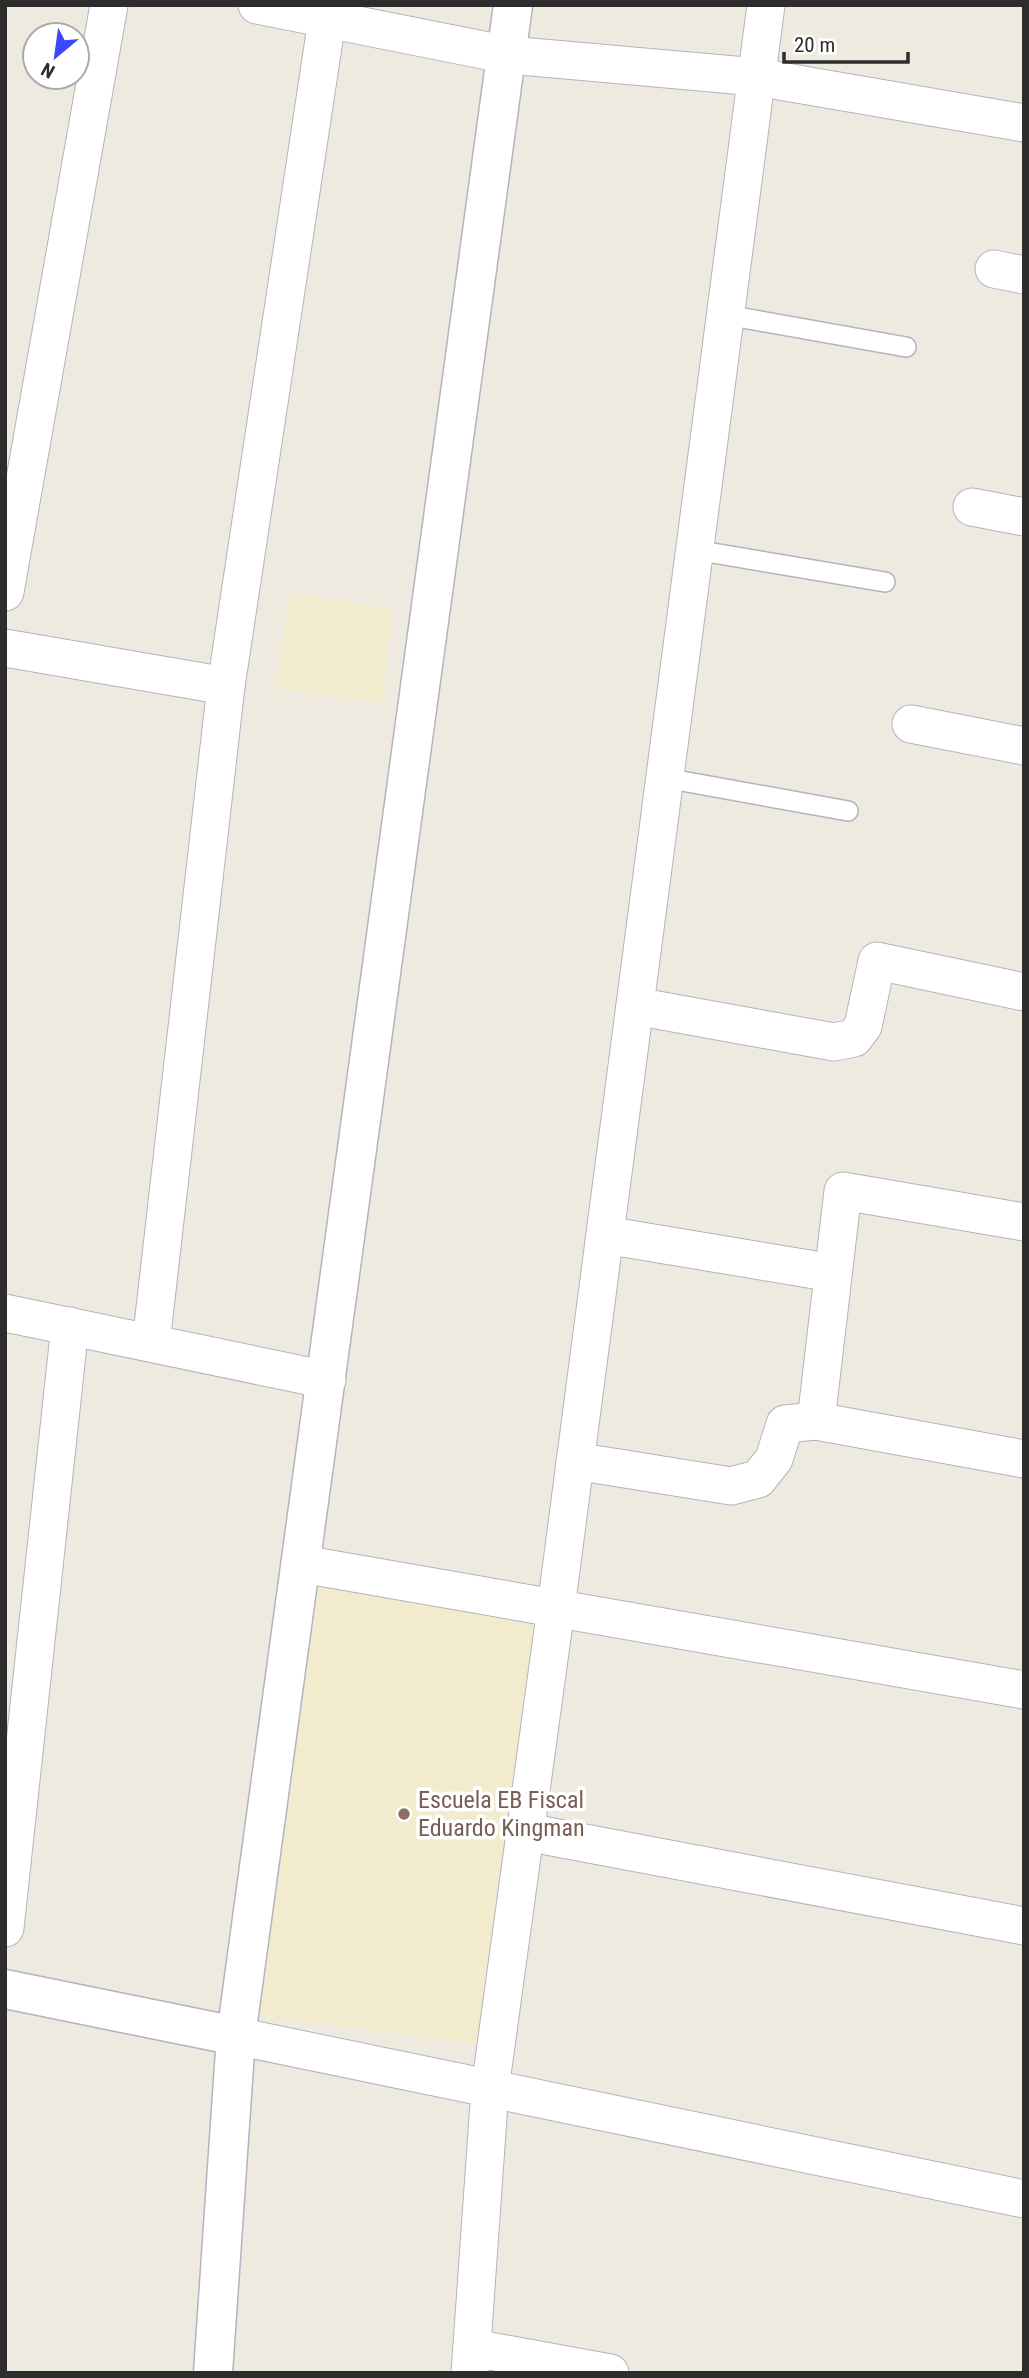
<svg xmlns="http://www.w3.org/2000/svg" width="1029" height="2378" viewBox="0 0 1029 2378" font-family="'Roboto Condensed',sans-serif">
	<rect width="100%" height="100%" fill="#efeadf"/>
	<g fill="#f2ebcd">
		<polygon points="290,592 393,609 382,703 276,688"/>
		<polygon points="312,1581 551,1613 497,2047 256,2015"/>
	</g>
	<g fill="none" stroke-linecap="round" stroke-linejoin="round">
		<defs>
			<g id="service">
				<polyline points="726,315 906,347"/>
				<polyline points="695,550 885,582"/>
				<polyline points="665,778 848,811"/>
			</g>
			<g id="minor">
				<polyline points="257,5 508,55 757,77 1024,123"/>
				<polyline points="994,269 1024,275"/>
				<polyline points="972,507 1024,517"/>
				<polyline points="5,592 109,5"/>
				<polyline points="5,648 226,686"/>
				<polyline points="911,724 1024,746"/>
				<polyline points="635,1006 834,1042 854,1038 863,1026 877,961 1024,992"/>
				<polyline points="605,1235 833,1273"/>
				<polyline points="5,1313 327,1380"/>
				<polyline points="151,1343 226,686 327,20"/>
				<polyline points="816,1421 843,1191 1024,1222"/>
				<polyline points="575,1461 731,1486 758,1479 774,1459 785,1424 816,1421 1024,1459"/>
				<polyline points="302,1564 1024,1690"/>
				<polyline points="526,1832 1024,1926"/>
				<polyline points="5,1928 70,1326"/>
				<polyline points="236,2036 1024,2199"/>
				<polyline points="473,2348 610,2373"/>
				<polyline points="470,2373 490,2089 556,1608 766,5"/>
			</g>
			<g id="tertiary">
				<polyline points="5,1989 236,2036"/>
				<polyline points="213,2373 236,2036 513,5"/>
			</g>
		</defs>
		<use href="#service" stroke="#b3b3c1" stroke-width="22"/>
		<use href="#minor" stroke="#b3b3c1" stroke-width="39"/>
		<use href="#tertiary" stroke="#b3b3c1" stroke-width="41"/>
		<use href="#service" stroke="#fff" stroke-width="19"/>
		<use href="#minor" stroke="#fff" stroke-width="37"/>
		<use href="#tertiary" stroke="#fff" stroke-width="38"/>
	</g>
	<circle fill="#8d6e63" stroke="#fff" stroke-width="2.5" cx="404" cy="1814" r="7"/>
	<g text-anchor="middle" stroke-width="7" stroke-linejoin="round" paint-order="stroke">
		<g font-size="24" fill="#785e54" stroke="#fff" text-anchor="start">
			<text x="418" y="1808">Escuela EB Fiscal<tspan x="418" dy="28">Eduardo Kingman</tspan></text>
		</g>
	</g>
	<rect width="1029" height="2378" fill="none" stroke="#2d2d2d" stroke-width="14"/>
	<g transform="translate(56 56) rotate(209)"><circle r="33" fill="#ffffff" stroke="#ababab" stroke-width="2"/>
	<path d="M0-5L12 26L0 18L-12 26Z" fill="#3c48ff"/>
	<text y="-10" font-size="19" font-weight="bold" text-anchor="middle" fill="#2d2d2d">N</text>
	</g>
	<path d="M784 52v10h124v-10" fill="none" stroke="#2d2d2d" stroke-width="3.5"/>
	<text x="794" y="52" font-size="21" fill="#2d2d2d" stroke="#ffffff" stroke-width="5" paint-order="stroke">20 m</text>
</svg>
